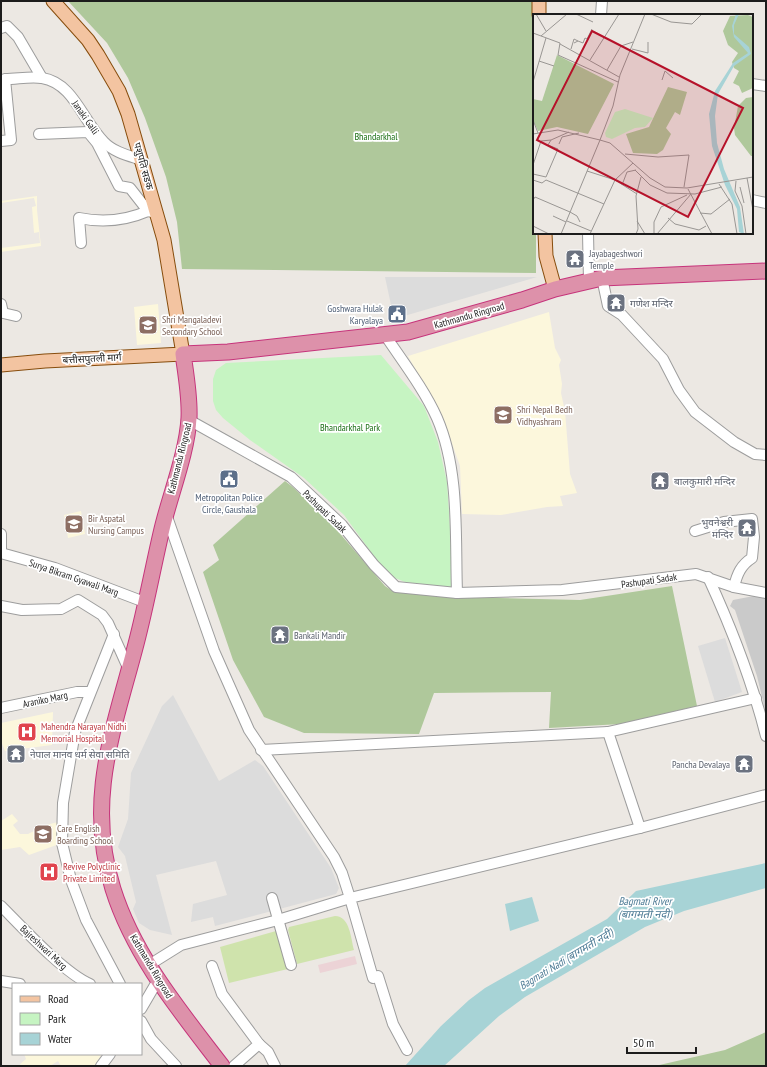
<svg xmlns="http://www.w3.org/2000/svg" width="767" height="1067" viewBox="0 0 767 1067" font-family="'PT Sans Narrow','Noto Sans Devanagari',sans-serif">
	<rect width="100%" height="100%" fill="#ece8e3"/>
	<polygon fill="#ecd3d6" points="355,956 357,964 320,973 318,965"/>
	<g fill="#fcf7dc">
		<polygon points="37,196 37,210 41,246 1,252 1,248 40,243 39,232 34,233 32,207 36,206 34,198 1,203 1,201"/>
		<polygon points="158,304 161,343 137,345 134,307"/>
		<polygon points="549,312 555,348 561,360 559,365 562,384 561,393 565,411 570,474 577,493 560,496 563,506 547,507 501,515 462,514 460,466 443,418 408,356"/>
		<polygon points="81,511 85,534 68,538 64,515"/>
		<polygon points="53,712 52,745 5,751 1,741 1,723"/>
		<polygon points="12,814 18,821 13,825 20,834 28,834 46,825 58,822 62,843 29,855 20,847 1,850 1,821"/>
		<polygon points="24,1054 102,1054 94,1066 61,1066 58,1061 50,1066 21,1066 20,1064 26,1059"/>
	</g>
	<g fill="#cacaca">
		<polygon points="582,250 583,267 568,268 567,251"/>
		<polygon points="759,595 766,596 766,714 757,676 735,610 730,606 733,600"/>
	</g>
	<g fill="#cfe3ac">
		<path d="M335,916C350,916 351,939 354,950L297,964L288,930L289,927Z"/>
		<polygon points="276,931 279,933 288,969 229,983 220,947"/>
	</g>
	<g fill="#afc89b">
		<polygon points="68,1 534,1 534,233 536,233 536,273 182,269 177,222 166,177 145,118 128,78 107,43"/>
		<polygon points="285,481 294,488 336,529 385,586 394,592 453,597 580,600 672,586 697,706 621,724 549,728 551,692 434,693 419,734 304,733 264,717 233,660 203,572 219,560 213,545"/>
		<polygon points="766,1032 766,1066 655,1066 725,1050"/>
	</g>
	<polygon fill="#c6f4c2" points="381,355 424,406 438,442 447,482 454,588 405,582 395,578 384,570 344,515 304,478 250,440 223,418 216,410 213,401 213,379 216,370 226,363"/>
	<g fill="#dcdcdc">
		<polygon points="385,277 537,277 394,319"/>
		<polygon points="725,638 742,692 715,702 698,646"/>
		<polygon points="173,695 219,781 255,760 263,766 331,868 339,888 336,894 215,926 213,917 191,922 193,904 227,895 216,861 156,875 172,935 150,930 139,923 133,909 136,902 125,856 118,847 128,819 131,773 162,706"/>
	</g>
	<g fill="#a7d3d6">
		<polygon points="766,863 766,888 684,911 645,927 525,997 499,1016 444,1066 405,1066 441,1026 469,1000 485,988 607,919 636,891"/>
		<polygon points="532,897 539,921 510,931 505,904"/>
	</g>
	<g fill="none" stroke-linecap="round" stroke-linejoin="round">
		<defs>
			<g id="minor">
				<polyline points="601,15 602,1"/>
				<polyline points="1,28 7,26 18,37 42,78"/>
				<polyline points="752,84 766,86"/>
				<polyline points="39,134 88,132 97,143 119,186 130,188 148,211 157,213"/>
				<path d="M1,141L11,140L5,79C17,79 31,76 42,78C74,83 83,122 104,142C113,152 130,156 142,160"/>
				<polyline points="752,200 766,203"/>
				<polyline points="588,233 589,281"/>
				<path d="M81,243L79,218C103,223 125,221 148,211"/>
				<polyline points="602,278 608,306 622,315 663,359 679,390 695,412 734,442 755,454 766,455"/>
				<polyline points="1,304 3,313 16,316"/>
				<path d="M385,335C403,362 424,389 437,418C460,471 455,537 457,593"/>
				<polyline points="189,420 291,477 342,525 374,565 396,587 457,593 562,590 696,574 734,587 766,593"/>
				<path d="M695,531L724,522L752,519L754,537L752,558C741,565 737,574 734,587"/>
				<polyline points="1,534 1,552"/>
				<polyline points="1,553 55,568 147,603"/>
				<path d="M708,577C732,629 752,681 766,736"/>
				<polyline points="1,606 22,610 61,609 78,600 102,615 108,623 129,670"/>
				<polyline points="114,634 75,732 63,803 62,843 71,880 86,920 120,984"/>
				<polyline points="1,708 77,692 90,692"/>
				<polyline points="608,732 640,828"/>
				<polyline points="261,750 608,732 756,698"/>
				<polyline points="272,898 291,965"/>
				<path d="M1,906C22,927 64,973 90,984"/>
				<polyline points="149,965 181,945 278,920 350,898 342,873 334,857 249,730 214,651 166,514"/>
				<polyline points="212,966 222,994 259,1044 234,1066"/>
				<polyline points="1,981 20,984"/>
				<polyline points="141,1009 158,980"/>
				<polyline points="141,1021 151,1039 176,1066"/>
				<polyline points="259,1044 268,1052 275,1066"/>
				<polyline points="407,1050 393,1024 378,976 373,978 350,898 640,828 766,795"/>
				<polyline points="101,1066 110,1054"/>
			</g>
			<g id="major">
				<polyline points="539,1 539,15"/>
				<polyline points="545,233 546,256 555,289"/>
				<polyline points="1,365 45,361 183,354 164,240 128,114 119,91 98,55 88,40 53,1"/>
			</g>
			<path id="highway" d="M222,1066C180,1011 134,956 113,889C85,800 114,729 136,644C146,606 153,567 162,529C170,495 187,453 189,418C190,397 186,375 183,354L228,352L408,332L522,300L555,289L602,278L766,271"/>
		</defs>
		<use href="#minor" stroke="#9d9d9d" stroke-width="12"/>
		<use href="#major" stroke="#874d0d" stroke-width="15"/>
		<use href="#highway" stroke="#c6347b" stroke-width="17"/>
		<use href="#minor" stroke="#fff" stroke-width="10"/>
		<use href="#major" stroke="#f3c4a1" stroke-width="13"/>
		<use href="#highway" stroke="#dd91aa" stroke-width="15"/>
	</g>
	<defs>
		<symbol id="temple-square" viewBox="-11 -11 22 22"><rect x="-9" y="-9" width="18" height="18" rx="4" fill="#6b7280" stroke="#fff"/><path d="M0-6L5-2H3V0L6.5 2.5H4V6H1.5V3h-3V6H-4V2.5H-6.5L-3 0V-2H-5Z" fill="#fff"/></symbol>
		<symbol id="civic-square" viewBox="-11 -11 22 22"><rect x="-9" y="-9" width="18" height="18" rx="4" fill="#5c6f8a" stroke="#fff"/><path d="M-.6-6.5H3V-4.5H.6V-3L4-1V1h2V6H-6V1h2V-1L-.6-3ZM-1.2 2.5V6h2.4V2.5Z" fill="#fff"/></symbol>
		<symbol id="school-square" viewBox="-11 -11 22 22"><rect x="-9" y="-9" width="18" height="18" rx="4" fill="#8d6e63" stroke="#fff"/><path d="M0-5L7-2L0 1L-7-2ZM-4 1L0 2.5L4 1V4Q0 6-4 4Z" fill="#fff"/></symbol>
		<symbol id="university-square" viewBox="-11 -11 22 22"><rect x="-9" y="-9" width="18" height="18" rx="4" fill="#8d6e63" stroke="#fff"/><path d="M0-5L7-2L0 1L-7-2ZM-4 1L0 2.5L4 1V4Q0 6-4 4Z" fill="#fff"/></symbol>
		<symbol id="hospital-square" viewBox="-11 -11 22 22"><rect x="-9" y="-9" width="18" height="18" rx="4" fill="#e0444e" stroke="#fff"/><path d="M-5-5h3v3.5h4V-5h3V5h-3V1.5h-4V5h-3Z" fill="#fff"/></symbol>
	</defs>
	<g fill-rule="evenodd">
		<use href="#temple-square" x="564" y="248" width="22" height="22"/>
		<use href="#temple-square" x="605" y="292" width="22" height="22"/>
		<use href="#civic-square" x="386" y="303" width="22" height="22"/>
		<use href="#school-square" x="137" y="314" width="22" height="22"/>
		<use href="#school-square" x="492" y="404" width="22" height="22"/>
		<use href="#civic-square" x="218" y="468" width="22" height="22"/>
		<use href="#temple-square" x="649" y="470" width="22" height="22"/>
		<use href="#university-square" x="63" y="513" width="22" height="22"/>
		<use href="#temple-square" x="736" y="517" width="22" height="22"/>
		<use href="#temple-square" x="269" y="624" width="22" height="22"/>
		<use href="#hospital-square" x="16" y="721" width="22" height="22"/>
		<use href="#temple-square" x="5" y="743" width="22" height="22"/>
		<use href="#temple-square" x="733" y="753" width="22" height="22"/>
		<use href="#school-square" x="32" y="823" width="22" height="22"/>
		<use href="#hospital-square" x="38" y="861" width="22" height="22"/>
	</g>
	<g text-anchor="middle" stroke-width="3.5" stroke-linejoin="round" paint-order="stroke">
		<g font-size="10" fill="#1c1c1c" stroke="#fff">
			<text transform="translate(86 117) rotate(55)" y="4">Janaki Galli</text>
			<text transform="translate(144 166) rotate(74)" y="4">पशुपति सडक</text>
			<text transform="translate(469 315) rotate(-16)" y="4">Kathmandu Ringroad</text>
			<text transform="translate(92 358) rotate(-3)" y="4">बत्तीसपुतली मार्ग</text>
			<text transform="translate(179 458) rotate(-76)" y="4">Kathmandu Ringroad</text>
			<text transform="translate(325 511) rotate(44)" y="4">Pashupati Sadak</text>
			<text transform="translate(74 577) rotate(19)" y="4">Surya Bikram Gyawali Marg</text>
			<text transform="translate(649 580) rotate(-8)" y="4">Pashupati Sadak</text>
			<text transform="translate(45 699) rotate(-12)" y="4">Araniko Marg</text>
			<text transform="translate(44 947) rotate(43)" y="4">Bajreshwari Marg</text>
			<text transform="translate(152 966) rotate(59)" y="4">Kathmandu Ringroad</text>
		</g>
		<g font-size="10" fill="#1b6f15" stroke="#fff">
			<text x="376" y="140">Bhandarkhal</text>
			<text x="350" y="431">Bhandarkhal Park</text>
		</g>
		<g font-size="10" fill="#5b616d" stroke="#fff" text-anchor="start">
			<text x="589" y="257">Jayabageshwori<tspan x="589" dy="12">Temple</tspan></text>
			<text x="630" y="307">गणेश मन्दिर</text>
			<text x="674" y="485">बालकुमारी मन्दिर</text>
			<text x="733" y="526" text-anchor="end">भुवनेश्वरी<tspan x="733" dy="12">मन्दिर</tspan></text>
			<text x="294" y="639">Bankali Mandir</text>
			<text x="30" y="758">नेपाल मानव धर्म सेवा समिति</text>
			<text x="730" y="768" text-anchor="end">Pancha Devalaya</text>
		</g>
		<g font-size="10" fill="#4e5e75" stroke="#fff" text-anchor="end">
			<text x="383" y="312">Goshwara Hulak<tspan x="383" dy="12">Karyalaya</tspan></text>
			<text x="229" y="501" text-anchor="middle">Metropolitan Police<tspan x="229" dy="12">Circle, Gaushala</tspan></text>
		</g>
		<g font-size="10" fill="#785e54" stroke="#fff" text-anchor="start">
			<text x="162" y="323">Shri Mangaladevi<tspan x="162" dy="12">Secondary School</tspan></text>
			<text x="517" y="413">Shri Nepal Bedh<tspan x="517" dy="12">Vidhyashram</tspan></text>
			<text x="88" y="522">Bir Aspatal<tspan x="88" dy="12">Nursing Campus</tspan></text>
			<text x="57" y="832">Care English<tspan x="57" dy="12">Boarding School</tspan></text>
		</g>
		<g font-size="10" fill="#be3a42" stroke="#fff" text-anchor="start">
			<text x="41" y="730">Mahendra Narayan Nidhi<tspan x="41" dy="12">Memorial Hospital</tspan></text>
			<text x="63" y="870">Revive Polyclinic<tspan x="63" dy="12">Private Limited</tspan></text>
		</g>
		<g font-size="11" font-style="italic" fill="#4c7a94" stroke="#fff">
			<text x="645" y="905">Bagmati River<tspan x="645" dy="13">(बागमती नदी)</tspan></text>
			<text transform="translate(566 959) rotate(-31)" y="4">Bagmati Nadi (बागमती नदी)</text>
		</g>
	</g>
	<g transform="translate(533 14)">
		<rect width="220" height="220" fill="#ece8e3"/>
		<path d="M215,1L220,3V74L209,79L206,72L200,69L206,57L201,54L199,48L205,39L195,31L190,17L197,2ZM24,41L81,70L55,120L24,113L5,117L0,106V85L9,87ZM135,73L154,78L147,101L142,98L133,114L138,120L130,136L124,140L100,139L93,120L116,113ZM220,83V142H218L202,121L201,114L205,92L213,84Z" fill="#afc89b"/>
		<path d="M92,95L120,104L112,113L102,114L79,125L73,123L72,119L82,98Z" fill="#c6f4c2"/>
		<path d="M203,0H206L201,11V20L216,33L218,40L201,52L185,80L182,102L184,129L191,155L207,193L211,220L206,218L204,195L192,171L179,132L176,100L182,77L200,49L215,39L201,23L199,12Z" fill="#a7d3d6"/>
		<path fill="none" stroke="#999693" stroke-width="1" d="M3,0L13,17M43,0L60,8M112,0L87,61L80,92L67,126L77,129L117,164L132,173L154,174L220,163M118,0L138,8L159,10M159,10L169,0M0,19L27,29L25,41L85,68M8,22L34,0M45,27L50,29L52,24L54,25L59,15M27,30L86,63M38,35L41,25L45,27L41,29M99,35L115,39V28M57,46L86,0M6,47L21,52M74,56L88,32L100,28M129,66L132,57L140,64M0,68L13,24M0,106L5,119M0,120L25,116L67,126L28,220M26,130L29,123L46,119M92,140L125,143L156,141L151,173M100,149L82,166L104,180M0,151L8,127L18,126M102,156L117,171L134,179L162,180L189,173M54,157L82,166L57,220M0,160L13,163L25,135L15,131L18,126L36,118M214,164L220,196M0,166L9,169L13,166L71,190M203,167L202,177L209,192L213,220M186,170L199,190L204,220M89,171L94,158L103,156M207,173L211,189M155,175L179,220M0,186L2,183L37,198M37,198L44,202L47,208M167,199L178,200L197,185M20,202L33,208M135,204L142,210L166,216L173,212M34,207L58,217M104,207L112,220M0,212L16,220M103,220L105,215L103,182L108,163M121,220V208L128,193L154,181M124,220L158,180"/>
		<path fill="#b6122a" fill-opacity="0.15" stroke="#b6122a" stroke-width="2" d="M59,17L210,94L155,203L4,126Z"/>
		<rect width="220" height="220" fill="none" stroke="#1c1c1c" stroke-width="2"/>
	</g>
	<rect width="767" height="1067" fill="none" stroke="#1c1c1c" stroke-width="4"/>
	<rect x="12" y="983" width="130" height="72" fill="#ffffff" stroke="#a4a4a4"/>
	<rect x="20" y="996" width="20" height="6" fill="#f3c4a1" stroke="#a4a4a4"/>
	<text x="48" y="1003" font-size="12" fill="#1c1c1c">Road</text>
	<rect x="20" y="1013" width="20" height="12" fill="#c6f4c2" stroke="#a4a4a4"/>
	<text x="48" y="1023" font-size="12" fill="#1c1c1c">Park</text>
	<rect x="20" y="1033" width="20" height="12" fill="#a7d3d6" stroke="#a4a4a4"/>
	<text x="48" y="1043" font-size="12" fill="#1c1c1c">Water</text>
	<path d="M627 1047v6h69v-6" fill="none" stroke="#1c1c1c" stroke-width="2"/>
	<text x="633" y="1047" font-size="12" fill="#1c1c1c" stroke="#ffffff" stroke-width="3" paint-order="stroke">50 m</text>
</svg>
